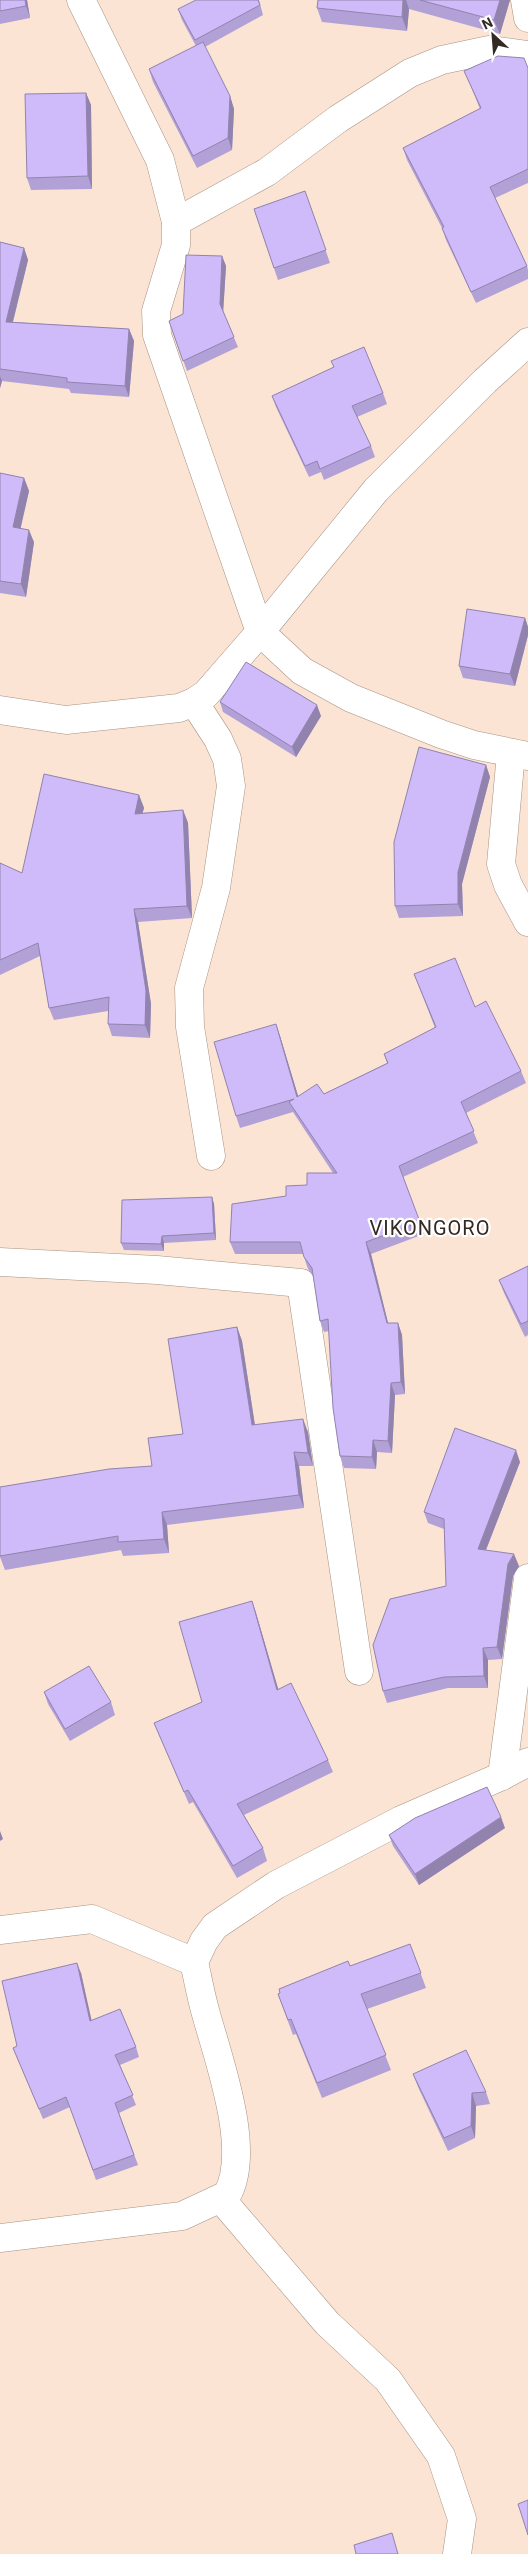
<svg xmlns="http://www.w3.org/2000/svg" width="528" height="2554" viewBox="0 0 528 2554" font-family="Roboto,sans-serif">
	<rect width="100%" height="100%" fill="#fbe4d4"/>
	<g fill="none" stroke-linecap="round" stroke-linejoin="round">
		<defs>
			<g id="street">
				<polyline points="81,0 160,160 176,222 176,245 156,311 157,335 260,632 302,671 351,698 441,734 474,745 528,756"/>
				<polyline points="525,0 528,18"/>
				<polyline points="176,222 267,172 338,119 410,73 442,60 489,50 528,55"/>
				<polyline points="194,702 218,739 227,759 231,786 216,888 189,988 190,1027 211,1156"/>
				<polyline points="0,710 66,720 179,708 194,702 206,694 260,632 376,490 485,381 528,342"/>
				<polyline points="511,753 501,864 508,885 528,922"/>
				<polyline points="0,1262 157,1270 301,1283 359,1671"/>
				<polyline points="502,1776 528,1578"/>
				<polyline points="0,1930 92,1919 194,1962"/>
				<polyline points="221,2199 327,2323 388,2380 441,2456 462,2519 457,2554"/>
				<path d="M0,2238L182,2216L227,2195C252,2151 219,2061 206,2014C201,1997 198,1979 194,1962L204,1941L215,1926L276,1885L401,1820L502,1776L528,1762"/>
			</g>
		</defs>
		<use href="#street" stroke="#a79283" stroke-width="29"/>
		<use href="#street" stroke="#fff" stroke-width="28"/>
	</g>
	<g fill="#b2a1d6">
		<polygon points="0,0 27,0 30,18 0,24"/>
		<polygon points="259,0 263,15 205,47 230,96 234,109 232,150 197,168 153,82 149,69 196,46 182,20 178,9"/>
		<polygon points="318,0 510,0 500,34 409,9 407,31 322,22 317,8"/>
		<polygon points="528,68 528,183 495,198 527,266 528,270 528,279 476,303 446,240 442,228 407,160 403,148 480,109 469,82 464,71"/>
		<polygon points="86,93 91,105 92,189 31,190 27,178"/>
		<polygon points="305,191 330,263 278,280 254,209"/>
		<polygon points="0,242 24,248 28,260 13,322 129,329 134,341 129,397 71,393 69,389 2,381 0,388"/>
		<polygon points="222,256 226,266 223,312 238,347 187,371 169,321 183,314"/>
		<polygon points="331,361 383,393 387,404 357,417 371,446 375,457 324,480 321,472 309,477 276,407 272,396 334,367"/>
		<polygon points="0,473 24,478 29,491 20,528 34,542 26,597 0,593"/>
		<polygon points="525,618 528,627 528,635 515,686 463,678 459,666"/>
		<polygon points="220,702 321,716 296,757 223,712"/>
		<polygon points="486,765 490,777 462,884 463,916 399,918 395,906"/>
		<polygon points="139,795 144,808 142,813 183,810 188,823 192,918 138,922 151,1004 150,1038 112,1036 108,1024 108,1011 54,1020 49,1008 40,956 0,975 0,863 22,873"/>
		<polygon points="414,974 475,1007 521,1071 526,1083 466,1113 478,1143 403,1177 424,1234 371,1254 388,1323 398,1323 402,1335 405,1394 395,1395 392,1453 377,1452 376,1469 344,1468 340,1456 329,1331 324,1332 320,1321 313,1276 308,1269 303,1254 235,1254 230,1242 286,1196 307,1185 333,1173 293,1112 240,1128 236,1116 276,1024 280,1036 298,1096 324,1094 387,1063 384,1054 435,1028"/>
		<polygon points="212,1197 214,1204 216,1240 164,1243 164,1251 124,1250 121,1243"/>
		<polygon points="528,1266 528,1335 525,1337 504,1293 499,1280"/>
		<polygon points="237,1327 242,1341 255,1425 308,1432 313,1466 299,1466 304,1508 167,1525 169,1553 123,1556 121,1550 5,1570 0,1557 0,1487 152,1466 183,1434"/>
		<polygon points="520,1462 486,1550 519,1566 513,1576 502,1659 488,1660 488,1688 448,1688 387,1703 383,1691 446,1586 444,1529 428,1523 424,1512"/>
		<polygon points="252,1601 256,1613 278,1689 328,1760 333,1772 244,1815 263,1848 267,1861 237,1878 193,1802 189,1804 159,1735 154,1723 202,1702"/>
		<polygon points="44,1692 111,1702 115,1715 70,1741 48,1704"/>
		<polygon points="505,1828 419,1885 393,1846 389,1835"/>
		<polygon points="410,1944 426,1988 367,2009 391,2070 322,2098 296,2034 293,2035 278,1994"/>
		<polygon points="81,1973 91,2021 136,2047 139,2057 120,2065 136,2105 119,2113 138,2165 96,2180 70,2107 43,2119 13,2048 17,2046"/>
		<polygon points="413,2074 486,2092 490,2104 476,2106 475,2138 448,2151 418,2087"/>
	</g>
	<g fill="#9183ae">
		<polygon points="25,0 27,0 30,18 26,6"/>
		<polygon points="403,0 406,0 409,9 407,31 402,17"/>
		<polygon points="500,0 510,0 500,34 494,20"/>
		<polygon points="86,93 91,105 92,189 88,176"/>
		<polygon points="230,96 234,109 232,150 228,138"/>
		<polygon points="24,248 28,260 10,333 6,322"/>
		<polygon points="222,256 226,266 223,314 220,304"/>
		<polygon points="129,329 134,341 129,397 125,386"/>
		<polygon points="0,376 2,381 0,388"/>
		<polygon points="24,478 29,491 18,540 13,527"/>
		<polygon points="29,530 34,542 26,597 21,584"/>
		<polygon points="525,618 528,627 528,635 515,686 510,674"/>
		<polygon points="317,705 321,716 296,757 292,747"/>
		<polygon points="486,765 490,777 462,884 463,916 458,904 458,872"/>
		<polygon points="139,795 144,808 139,826 135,814"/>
		<polygon points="183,810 188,823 192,918 187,906"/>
		<polygon points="134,909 138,922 151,1004 150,1038 145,1025"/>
		<polygon points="276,1024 280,1036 302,1109 297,1097"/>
		<polygon points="212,1197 214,1204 216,1240 214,1233"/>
		<polygon points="162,1236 164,1243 164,1251 161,1244"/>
		<polygon points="366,1242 371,1254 391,1335 387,1323"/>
		<polygon points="398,1323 402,1335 405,1394 401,1382"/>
		<polygon points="237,1327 242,1341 257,1439 252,1425"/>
		<polygon points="391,1383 395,1395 392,1453 388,1441"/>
		<polygon points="303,1419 308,1432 313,1466 308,1453"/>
		<polygon points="373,1440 377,1452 376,1469 372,1457"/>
		<polygon points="516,1450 520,1462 482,1560 478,1549"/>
		<polygon points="294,1452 299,1466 304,1508 299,1495"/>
		<polygon points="162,1512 167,1525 169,1553 164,1539"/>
		<polygon points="514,1554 519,1566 513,1576 502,1659 497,1647 508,1564"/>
		<polygon points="252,1601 256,1613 282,1702 277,1690"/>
		<polygon points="483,1648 488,1660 488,1688 484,1676"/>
		<polygon points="501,1817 505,1828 419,1885 415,1874"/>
		<polygon points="0,1831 3,1839 0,1841"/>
		<polygon points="77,1963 81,1973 94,2031 90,2021"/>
		<polygon points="472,2093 476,2106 475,2138 471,2126"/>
	</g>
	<g fill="#cfbbf9" stroke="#9183ae">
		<polygon points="0,0 25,0 26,6 0,11"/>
		<polygon points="196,0 258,0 260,5 195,40 178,9"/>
		<polygon points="318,0 403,0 402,17 317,8"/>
		<polygon points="420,0 500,0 494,20"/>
		<polygon points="203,42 230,96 228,138 193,156 149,69"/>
		<polygon points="498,56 524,58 528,68 528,169 490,187 527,266 471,292 442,228 444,227 403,148 481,108 464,71"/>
		<polygon points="86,93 88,176 27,178 25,94"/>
		<polygon points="305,191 326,250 274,268 254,209"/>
		<polygon points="0,242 24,248 6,322 129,329 125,386 67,382 67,378 0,369"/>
		<polygon points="186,255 222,256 220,304 234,337 183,361 169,321 183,314"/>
		<polygon points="364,347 383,393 352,406 371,446 320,469 317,461 305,466 272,396 334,367 331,361"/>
		<polygon points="0,473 24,478 13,527 29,530 21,584 0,581"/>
		<polygon points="467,609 525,618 510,674 459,666"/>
		<polygon points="246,662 317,705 292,747 220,702"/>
		<polygon points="419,747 486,765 458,872 458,904 395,906 394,842"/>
		<polygon points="44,774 139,795 135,814 183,810 187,906 134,909 146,991 145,1025 108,1024 109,997 49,1008 38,943 0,960 0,863 22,873"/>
		<polygon points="455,958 475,1007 486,1001 521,1071 461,1102 474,1131 399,1166 420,1222 366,1242 387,1323 398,1323 401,1382 391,1383 388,1441 373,1440 372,1457 340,1456 333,1408 328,1319 320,1321 312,1268 304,1257 300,1242 230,1242 232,1204 286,1196 286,1186 307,1185 307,1173 337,1173 289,1102 294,1099 236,1116 214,1042 276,1024 297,1097 317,1084 324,1094 388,1063 384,1054 436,1027 414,974"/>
		<polygon points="212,1197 214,1233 162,1236 161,1244 121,1243 122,1200"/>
		<polygon points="528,1266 528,1321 521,1324 499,1280"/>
		<polygon points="237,1327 252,1425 303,1419 308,1453 294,1452 299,1495 162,1512 164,1539 118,1542 118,1536 0,1556 0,1487 109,1469 152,1466 148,1438 183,1434 168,1339"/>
		<polygon points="455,1428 516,1450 478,1549 514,1554 508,1564 497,1647 483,1648 484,1676 444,1677 383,1691 373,1645 390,1599 446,1586 444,1519 424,1512"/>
		<polygon points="252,1601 277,1690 291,1683 328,1760 237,1804 263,1848 233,1866 188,1790 184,1792 154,1723 202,1702 179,1622"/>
		<polygon points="89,1666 111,1702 65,1729 44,1692"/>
		<polygon points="487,1787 501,1817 415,1874 389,1835 415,1818"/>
		<polygon points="410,1944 421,1973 361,1994 386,2055 317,2083 291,2019 288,2020 278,1994 280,1993 279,1989 348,1961 350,1966"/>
		<polygon points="77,1963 90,2021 120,2009 136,2047 115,2055 133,2095 115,2103 134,2155 93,2170 66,2097 39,2109 13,2048 17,2046 2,1981"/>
		<polygon points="466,2050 486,2092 472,2093 471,2126 444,2138 413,2074"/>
		<polygon points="528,2500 528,2535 518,2504"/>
		<polygon points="392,2533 398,2554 356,2554 354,2545"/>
	</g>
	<g text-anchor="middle" stroke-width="4.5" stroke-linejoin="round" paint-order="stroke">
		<g font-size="20" letter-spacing="1" fill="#332a24" stroke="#fff">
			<text x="430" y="1235">VIKONGORO</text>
		</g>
	</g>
	<g transform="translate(493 35) rotate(334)" stroke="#ffffff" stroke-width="4" paint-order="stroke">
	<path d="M0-4L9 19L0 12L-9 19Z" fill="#332a24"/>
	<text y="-8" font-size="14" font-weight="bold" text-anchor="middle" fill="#332a24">N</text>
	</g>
</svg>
